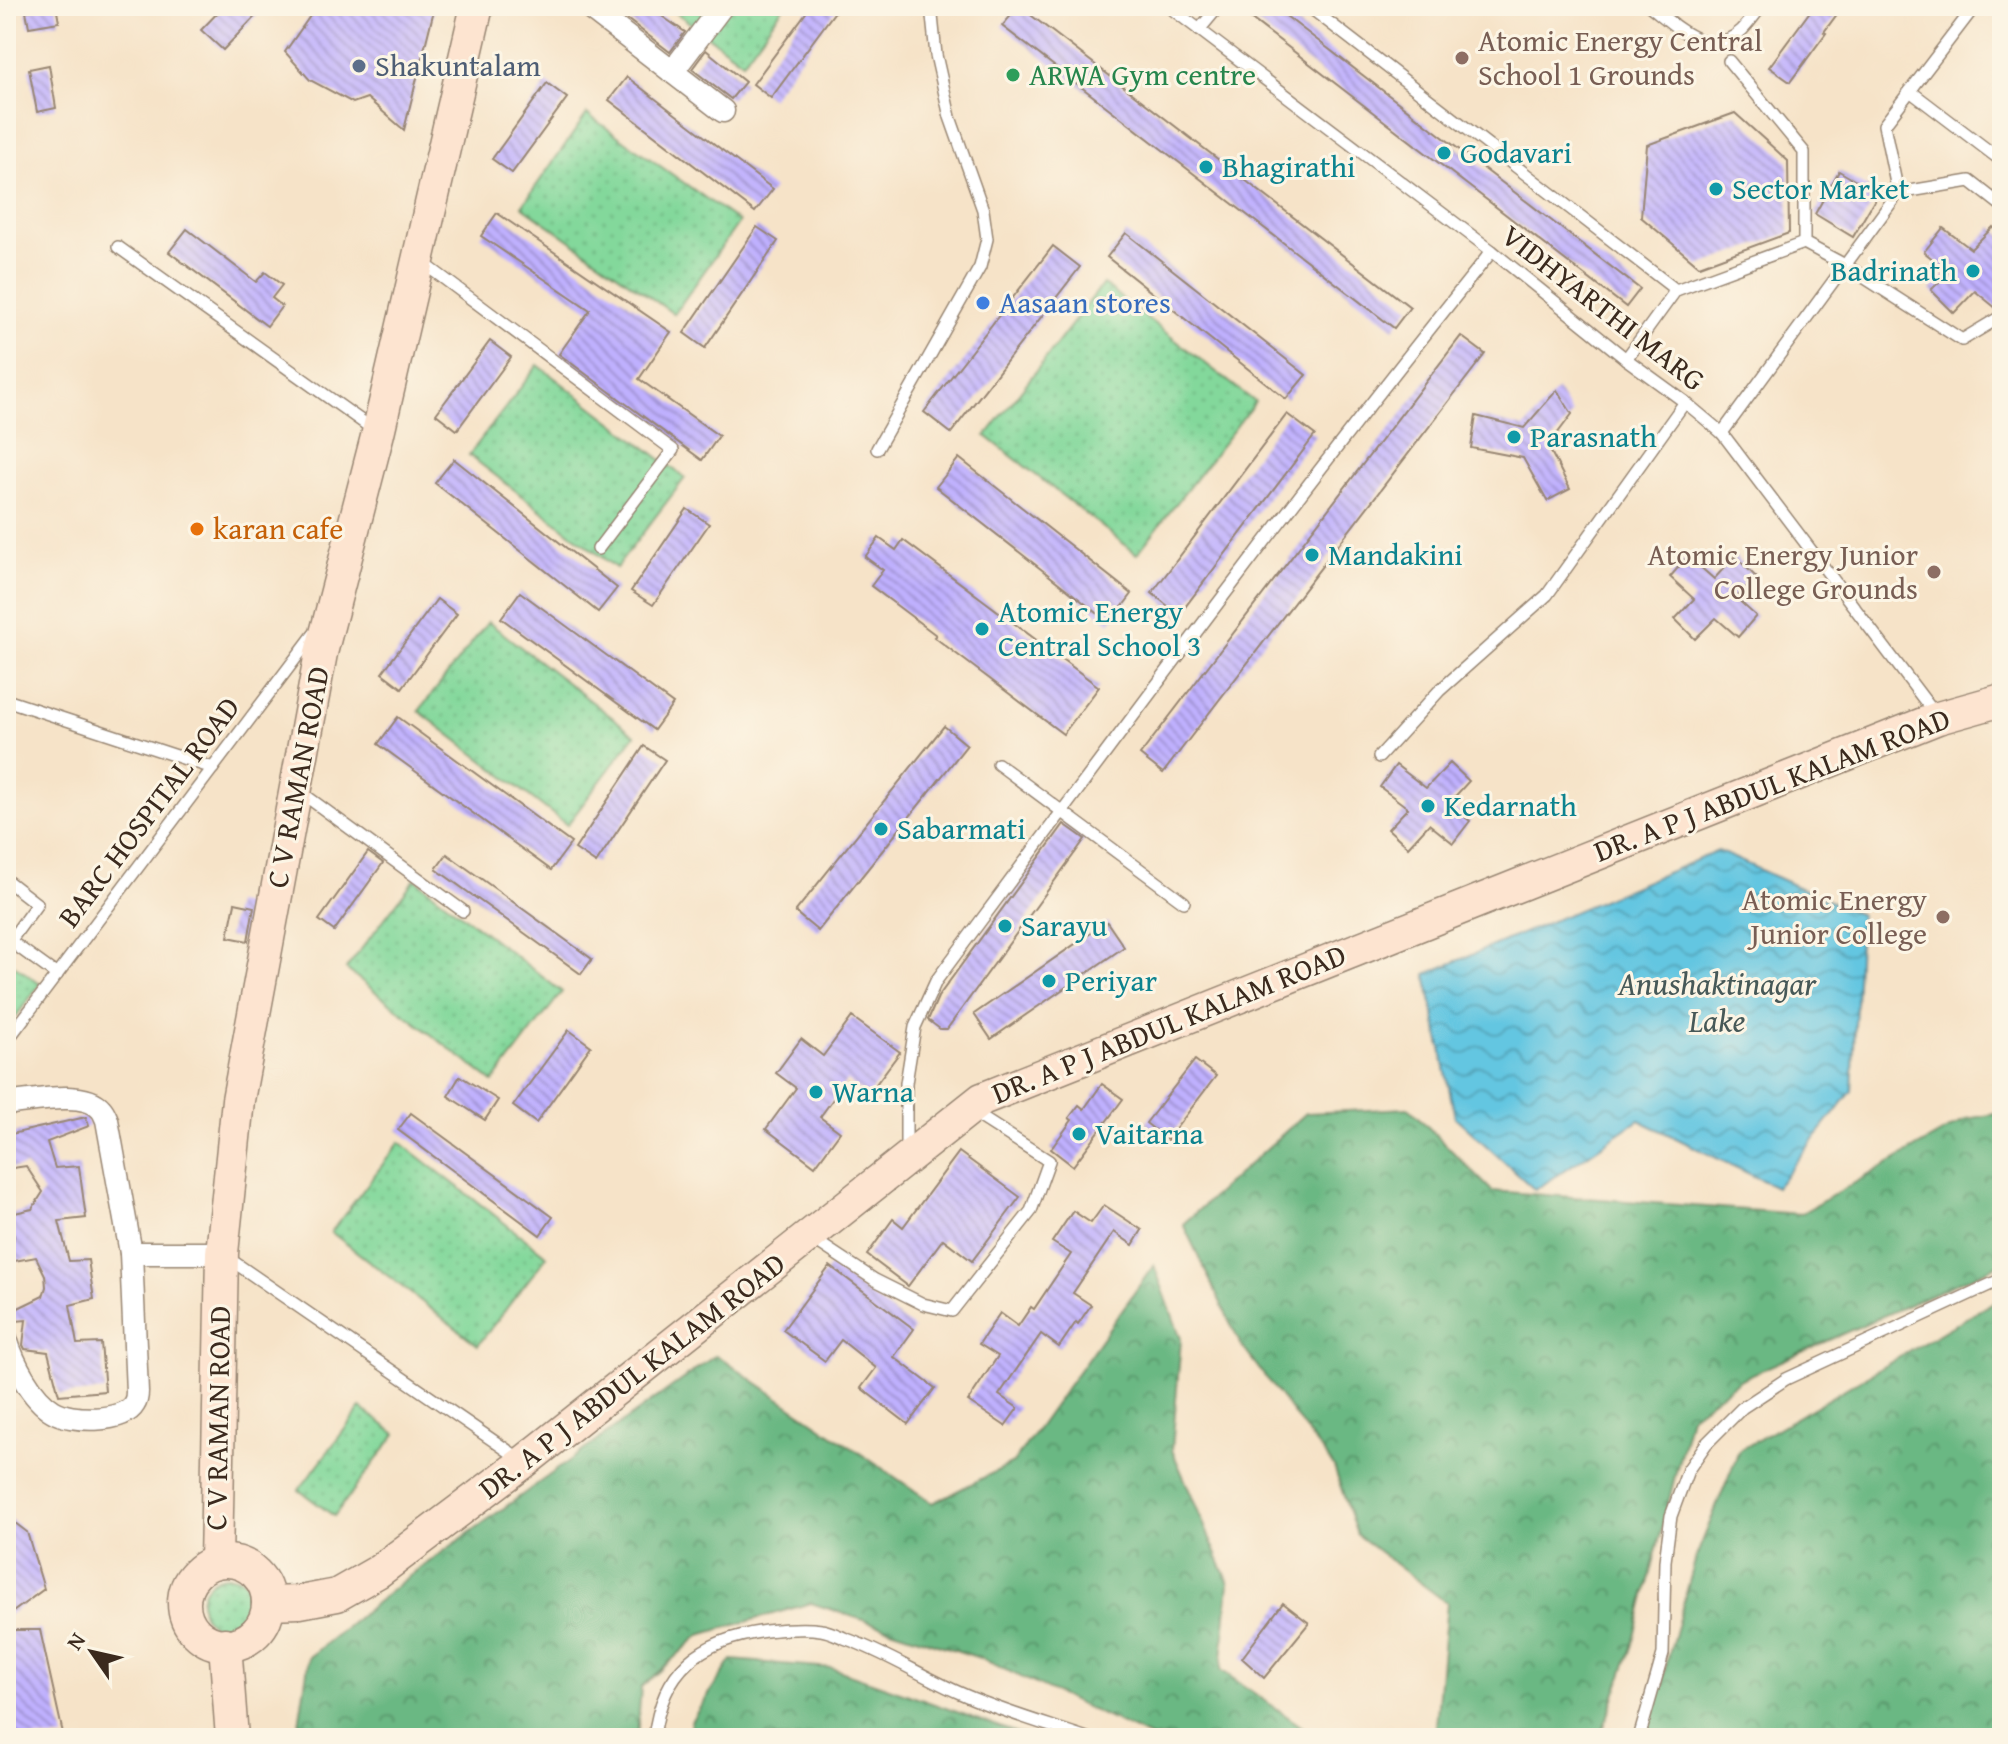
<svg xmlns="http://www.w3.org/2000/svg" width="2008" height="1744" viewBox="0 0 2008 1744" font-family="'Gentium Book Plus',serif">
	<defs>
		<pattern id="grass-dots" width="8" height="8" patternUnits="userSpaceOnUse" patternTransform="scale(2)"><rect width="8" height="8" fill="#83d89b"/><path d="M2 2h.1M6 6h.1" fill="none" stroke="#72ba85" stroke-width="1.8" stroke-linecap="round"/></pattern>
		<pattern id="forest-crowns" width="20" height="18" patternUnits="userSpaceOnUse" patternTransform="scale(2)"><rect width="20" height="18" fill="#6ab883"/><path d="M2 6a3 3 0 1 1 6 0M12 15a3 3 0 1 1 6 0" fill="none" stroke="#58966b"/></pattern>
		<pattern id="water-waves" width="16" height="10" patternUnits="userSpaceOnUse" patternTransform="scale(2)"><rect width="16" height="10" fill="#63c6e1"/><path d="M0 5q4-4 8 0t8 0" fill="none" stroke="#53a1b6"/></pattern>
		<pattern id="building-back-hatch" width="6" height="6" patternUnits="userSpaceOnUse" patternTransform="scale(2)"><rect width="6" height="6" fill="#bfb0fe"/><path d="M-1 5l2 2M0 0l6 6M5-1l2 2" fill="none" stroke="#9c8fcd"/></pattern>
	</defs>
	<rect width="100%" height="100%" fill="#fcf5e5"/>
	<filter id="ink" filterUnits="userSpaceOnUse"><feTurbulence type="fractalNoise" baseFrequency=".0125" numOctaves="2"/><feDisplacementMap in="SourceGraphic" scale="16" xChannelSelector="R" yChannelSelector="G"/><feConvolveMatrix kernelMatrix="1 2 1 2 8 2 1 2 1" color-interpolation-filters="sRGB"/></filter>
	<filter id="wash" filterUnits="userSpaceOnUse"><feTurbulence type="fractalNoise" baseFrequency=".006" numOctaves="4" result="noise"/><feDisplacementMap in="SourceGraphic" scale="32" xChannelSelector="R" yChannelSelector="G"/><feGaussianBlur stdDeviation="1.8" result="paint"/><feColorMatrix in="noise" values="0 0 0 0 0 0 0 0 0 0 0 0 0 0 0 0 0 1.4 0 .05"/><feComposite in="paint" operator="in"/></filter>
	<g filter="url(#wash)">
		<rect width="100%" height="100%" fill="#f6e3c8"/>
		<g fill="url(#grass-dots)" stroke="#5f815c" stroke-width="2">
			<polygon points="667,6 784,6 743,62"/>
			<polygon points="587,114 739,222 674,314 522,206"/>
			<polygon points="1103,284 1255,402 1137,554 986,436"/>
			<polygon points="538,365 685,478 616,568 469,455"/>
			<polygon points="488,622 635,735 567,825 419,711"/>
			<polygon points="415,879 562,992 493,1082 346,969"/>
			<polygon points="6,959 40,984 6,1030"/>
			<polygon points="400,1142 547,1256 478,1345 331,1232"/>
			<polygon points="361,1408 396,1434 334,1516 299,1490"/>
			<circle cx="228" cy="1603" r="27"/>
		</g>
		<g fill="url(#forest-crowns)" stroke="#527150" stroke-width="2">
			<polygon points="1409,1108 1492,1191 1800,1214 1967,1119 2002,1113 2002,1263 1741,1379 1690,1416 1633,1644 1600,1738 1435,1738 1447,1603 1357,1535 1334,1467 1241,1345 1183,1224 1306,1113"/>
			<polygon points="1154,1265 1181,1339 1172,1450 1229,1583 1221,1670 1318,1738 1152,1738 980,1658 811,1603 700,1635 641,1687 637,1738 297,1738 309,1657 404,1580 716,1355 933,1503 1013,1463"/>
			<polygon points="2002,1297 2002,1738 1646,1738 1696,1557 1739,1451"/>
			<polygon points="732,1660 832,1668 1031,1738 689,1738 691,1721"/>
		</g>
		<polygon fill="url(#water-waves)" stroke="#4f7880" stroke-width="2" points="1718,851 1860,915 1852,1091 1776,1187 1639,1120 1535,1190 1455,1117 1426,974"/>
		<g id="blocks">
			<g fill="url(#building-back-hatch)">
				<polygon points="56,6 59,22 29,27 26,11"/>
				<polygon points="224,6 265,6 223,50 201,30"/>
				<polygon points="317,6 435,6 404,130 367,98 353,103 310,80 285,52"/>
				<polygon points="610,6 647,6 685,32 670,52"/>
				<polygon points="811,6 839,6 771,98 753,84"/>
				<polygon points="1019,6 1410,307 1394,328 1002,26"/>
				<polygon points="1258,6 1273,6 1640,289 1626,307 1249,17"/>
				<polygon points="1814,6 1843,6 1824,32 1826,33 1790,82 1769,67"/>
				<polygon points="706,50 745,82 731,99 692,69"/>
				<polygon points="49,65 56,108 37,112 29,69"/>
				<polygon points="627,77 773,189 755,212 609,100"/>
				<polygon points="547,83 567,98 512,173 492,159"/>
				<polygon points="1735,113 1788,161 1789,233 1699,266 1641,217 1647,145"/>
				<polygon points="1839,171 1878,194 1853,237 1815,214"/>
				<polygon points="497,213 671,332 639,379 719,436 702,460 559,354 590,310 481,236"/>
				<polygon points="757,227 778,241 705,348 684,333"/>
				<polygon points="1993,227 2002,236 2002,308 1997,309 1975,291 1954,313 1931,290 1949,272 1924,252 1943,228 1971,249"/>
				<polygon points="187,229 256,282 265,272 282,285 272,298 282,306 267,326 169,252"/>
				<polygon points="1126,233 1306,375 1286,399 1107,257"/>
				<polygon points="1053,246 1080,267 951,433 924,412"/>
				<polygon points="1461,336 1485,354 1163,773 1140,755"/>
				<polygon points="490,341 511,357 457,430 436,414"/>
				<polygon points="1557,390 1572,414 1548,446 1570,489 1547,501 1523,458 1471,448 1476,416 1524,428"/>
				<polygon points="1287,414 1315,435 1179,615 1152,593"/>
				<polygon points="959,458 1132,594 1110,623 936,487"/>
				<polygon points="454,459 617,588 598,612 435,483"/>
				<polygon points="687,509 709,524 653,605 631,591"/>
				<polygon points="879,538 896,550 903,540 1099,687 1063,734 934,637 936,635 871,586 883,570 865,557"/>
				<polygon points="1688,556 1714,579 1735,556 1756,577 1736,598 1756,616 1738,637 1716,618 1695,639 1675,619 1694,599 1670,577"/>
				<polygon points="520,592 673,704 654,730 501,618"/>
				<polygon points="437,599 457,614 402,688 382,673"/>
				<polygon points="398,717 571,843 551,870 378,744"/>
				<polygon points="944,726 967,745 818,931 795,912"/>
				<polygon points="644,746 665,760 596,863 575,849"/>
				<polygon points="1450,763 1469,781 1448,804 1470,821 1453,843 1429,824 1408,847 1388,829 1408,808 1380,787 1396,765 1426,788"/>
				<polygon points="1064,824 1085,839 947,1029 940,1029 928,1020 938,997"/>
				<polygon points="368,852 383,863 334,931 319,920"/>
				<polygon points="447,854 592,959 581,974 436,869"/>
				<polygon points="235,903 254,907 248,941 228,937"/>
				<polygon points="1107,922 1124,947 991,1039 974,1014"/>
				<polygon points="852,1017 900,1052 867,1096 847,1080 820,1117 840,1132 815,1166 766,1129 796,1088 776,1073 801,1039 823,1056"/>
				<polygon points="569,1030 591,1046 536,1123 513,1106"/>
				<polygon points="1195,1060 1216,1076 1167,1140 1146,1123"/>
				<polygon points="460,1076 498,1100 485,1120 448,1096"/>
				<polygon points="1102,1084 1123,1099 1073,1166 1051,1149 1072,1120 1069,1118 1079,1105 1084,1109"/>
				<polygon points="411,1113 553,1217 540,1235 398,1130"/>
				<polygon points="86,1117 89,1126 47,1142 55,1168 79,1166 86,1218 59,1221 69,1261 88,1260 94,1299 70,1305 77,1344 101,1343 105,1391 59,1395 48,1352 25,1349 23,1345 26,1320 6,1322 6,1314 43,1296 46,1287 45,1275 36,1257 9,1262 14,1236 6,1220 6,1215 32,1209 43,1192 26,1166 6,1169 6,1142 7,1135"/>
				<polygon points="959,1152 1020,1197 972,1261 943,1239 908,1286 867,1255 893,1219 903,1227"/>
				<polygon points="1104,1205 1142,1230 1133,1245 1114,1232 1073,1293 1091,1305 1078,1324 1076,1322 1059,1347 1041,1334 999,1395 1018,1408 1005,1426 968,1401 998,1356 979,1344 1000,1313 1018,1326 1031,1307 1034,1309 1071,1254 1052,1242 1073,1211 1091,1223"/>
				<polygon points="830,1266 914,1329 894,1357 935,1388 908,1424 861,1388 876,1368 841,1340 825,1361 783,1330"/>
				<polygon points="6,1516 27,1532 44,1589 6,1617"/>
				<polygon points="1283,1603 1309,1623 1264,1678 1242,1658"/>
				<polygon points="6,1630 40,1630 64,1738 6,1738"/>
			</g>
		</g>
	</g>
	<g filter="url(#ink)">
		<use href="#blocks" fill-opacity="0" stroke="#988673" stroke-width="2"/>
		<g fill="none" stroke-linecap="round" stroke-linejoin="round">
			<defs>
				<g id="lane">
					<polyline points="1168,6 1492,251 1626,359 1685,402 1722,433 1935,714"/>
					<polyline points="1308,6 1676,290"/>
					<path d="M1650,6C1677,27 1709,61 1742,30C1749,23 1755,14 1762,6"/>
					<polyline points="1199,30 1219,6"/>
					<polyline points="1729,61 1804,152 1804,243 1845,265 1962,340 2002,316"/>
					<polyline points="1910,91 2002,161"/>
					<polyline points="1898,193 1970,181 2002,206"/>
					<polyline points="118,247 374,430"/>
					<polyline points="422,262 673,450 598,549"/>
					<polyline points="1626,359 1676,290 1804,243"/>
					<polyline points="1722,433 1898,193 1884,125 1975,6"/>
					<polyline points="877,449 980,267 987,239 983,210 950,117 936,55 931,6"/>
					<polyline points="6,700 213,768"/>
					<polyline points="1379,757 1439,691 1547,595 1685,402"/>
					<polyline points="998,764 1184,902"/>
					<polyline points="299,791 463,911"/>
					<polyline points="6,880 37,904 10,941"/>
					<polyline points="6,938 57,975"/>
					<polyline points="6,1042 314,634"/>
					<path d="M906,1153V1083L915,1027L936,981C1118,736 1300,489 1492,251"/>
					<polyline points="813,1239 875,1280 923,1304 952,1311 1031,1211 1049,1161 971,1111"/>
					<polyline points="228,1258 520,1459"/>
					<path d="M654,1738C662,1669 700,1640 766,1631C784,1629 804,1627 821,1630C829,1631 837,1635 844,1638C885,1652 921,1676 960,1693C1000,1711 1046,1724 1087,1738"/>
					<polyline points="1639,1738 1663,1654 1665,1561 1671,1516 1688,1470 1706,1444 1742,1408 1786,1379 2002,1279"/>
				</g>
				<g id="street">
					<polyline points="587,6 723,111"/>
					<polyline points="672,72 722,6"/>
					<path d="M6,1106L12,1103C34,1101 85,1090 101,1109C104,1112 105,1116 107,1120L131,1253H222"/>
					<path d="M6,1339C13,1362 31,1398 53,1411C70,1422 123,1423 134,1404C136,1401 137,1395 137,1392L131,1253"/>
				</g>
				<g id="secondary">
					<circle cx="226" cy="1603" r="42"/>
					<polyline points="216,1562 222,1253 238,1100 321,653 378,433 477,6"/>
					<polyline points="268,1603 300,1602 337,1595 379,1571 524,1462 982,1099 1938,718 2002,700"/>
					<polyline points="225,1644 232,1738"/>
				</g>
			</defs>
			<use href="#lane" stroke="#988673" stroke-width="14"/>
			<use href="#street" stroke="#988673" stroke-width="25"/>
			<use href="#secondary" stroke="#988673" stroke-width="35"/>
			<use href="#lane" stroke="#fff" stroke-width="11"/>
			<use href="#street" stroke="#fff" stroke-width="22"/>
			<use href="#secondary" stroke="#fde4d0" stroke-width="32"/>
		</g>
	</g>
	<g fill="#8d6e63" stroke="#fcf5e5" stroke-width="3">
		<circle cx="1462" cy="58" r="8"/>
		<circle cx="1934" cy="572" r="8"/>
		<circle cx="1943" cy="917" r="8"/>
	</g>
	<circle fill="#5c6f8a" stroke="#fcf5e5" stroke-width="3" cx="359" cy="66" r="8"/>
	<circle fill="#2e9e5b" stroke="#fcf5e5" stroke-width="3" cx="1013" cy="75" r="8"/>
	<g fill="#0f9aa8" stroke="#fcf5e5" stroke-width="3">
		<circle cx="1444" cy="153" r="8"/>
		<circle cx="1206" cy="167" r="8"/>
		<circle cx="1716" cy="189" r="8"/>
		<circle cx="1973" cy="271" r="8"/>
		<circle cx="1514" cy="437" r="8"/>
		<circle cx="1312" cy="555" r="8"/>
		<circle cx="982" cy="629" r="8"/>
		<circle cx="1428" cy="806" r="8"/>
		<circle cx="881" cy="829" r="8"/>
		<circle cx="1005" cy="926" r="8"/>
		<circle cx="1049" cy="981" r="8"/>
		<circle cx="816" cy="1092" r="8"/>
		<circle cx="1079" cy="1134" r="8"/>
	</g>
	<circle fill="#3f7fe0" stroke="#fcf5e5" stroke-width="3" cx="983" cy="303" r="8"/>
	<circle fill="#e8710a" stroke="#fcf5e5" stroke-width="3" cx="197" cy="529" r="8"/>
	<g text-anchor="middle" stroke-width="6" stroke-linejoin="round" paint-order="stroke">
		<g font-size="30" fill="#785e54" stroke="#fcf5e5" text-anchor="end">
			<text x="1478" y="51" text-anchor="start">Atomic Energy Central<tspan x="1478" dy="34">School 1 Grounds</tspan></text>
			<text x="1918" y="565">Atomic Energy Junior<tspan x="1918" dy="34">College Grounds</tspan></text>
			<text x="1927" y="910">Atomic Energy<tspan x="1927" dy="34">Junior College</tspan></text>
		</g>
		<g font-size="30" fill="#4e5e75" stroke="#fcf5e5" text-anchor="start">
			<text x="375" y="76">Shakuntalam</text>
		</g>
		<g font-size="30" fill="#27864d" stroke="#fcf5e5" text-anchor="start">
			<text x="1029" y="85">ARWA Gym centre</text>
		</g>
		<g font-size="30" fill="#0d838f" stroke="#fcf5e5" text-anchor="start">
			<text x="1460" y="163">Godavari</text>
			<text x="1222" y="177">Bhagirathi</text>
			<text x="1732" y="199">Sector Market</text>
			<text x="1957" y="281" text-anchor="end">Badrinath</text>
			<text x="1530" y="447">Parasnath</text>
			<text x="1328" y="565">Mandakini</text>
			<text x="998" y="622">Atomic Energy<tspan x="998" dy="34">Central School 3</tspan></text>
			<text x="1444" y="816">Kedarnath</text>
			<text x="897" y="839">Sabarmati</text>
			<text x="1021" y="936">Sarayu</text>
			<text x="1065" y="991">Periyar</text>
			<text x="832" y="1102">Warna</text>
			<text x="1095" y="1144">Vaitarna</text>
		</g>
		<g font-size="30" fill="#366cbe" stroke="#fcf5e5" text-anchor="start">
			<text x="999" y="313">Aasaan stores</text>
		</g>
		<g font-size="30" fill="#3b2a1e" stroke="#fcf5e5">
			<text transform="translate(1603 308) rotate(38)" y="10">VIDHYARTHI MARG</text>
			<text transform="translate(298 777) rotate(-79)" y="10">C V RAMAN ROAD</text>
			<text transform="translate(1772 785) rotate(-21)" y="10">DR. A P J ABDUL KALAM ROAD</text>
			<text transform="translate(149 812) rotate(-53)" y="10">BARC HOSPITAL ROAD</text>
			<text transform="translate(1169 1024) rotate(-22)" y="10">DR. A P J ABDUL KALAM ROAD</text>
			<text transform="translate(632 1376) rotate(-38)" y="10">DR. A P J ABDUL KALAM ROAD</text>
			<text transform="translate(218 1418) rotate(-89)" y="10">C V RAMAN ROAD</text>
		</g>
		<g font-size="30" fill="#c56008" stroke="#fcf5e5" text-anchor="start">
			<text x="213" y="539">karan cafe</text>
		</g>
		<g font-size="32" font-style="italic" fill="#475958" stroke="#fcf5e5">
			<text x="1717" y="995">Anushaktinagar<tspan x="1717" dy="37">Lake</tspan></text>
		</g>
	</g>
	<rect width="2008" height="1744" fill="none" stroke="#fcf5e5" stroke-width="32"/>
	<g transform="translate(92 1652) rotate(304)" stroke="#fcf5e5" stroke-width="6" paint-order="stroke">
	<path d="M0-6L14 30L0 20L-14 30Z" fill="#3b2a1e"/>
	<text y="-12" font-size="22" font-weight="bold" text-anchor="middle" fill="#3b2a1e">N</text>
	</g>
</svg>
